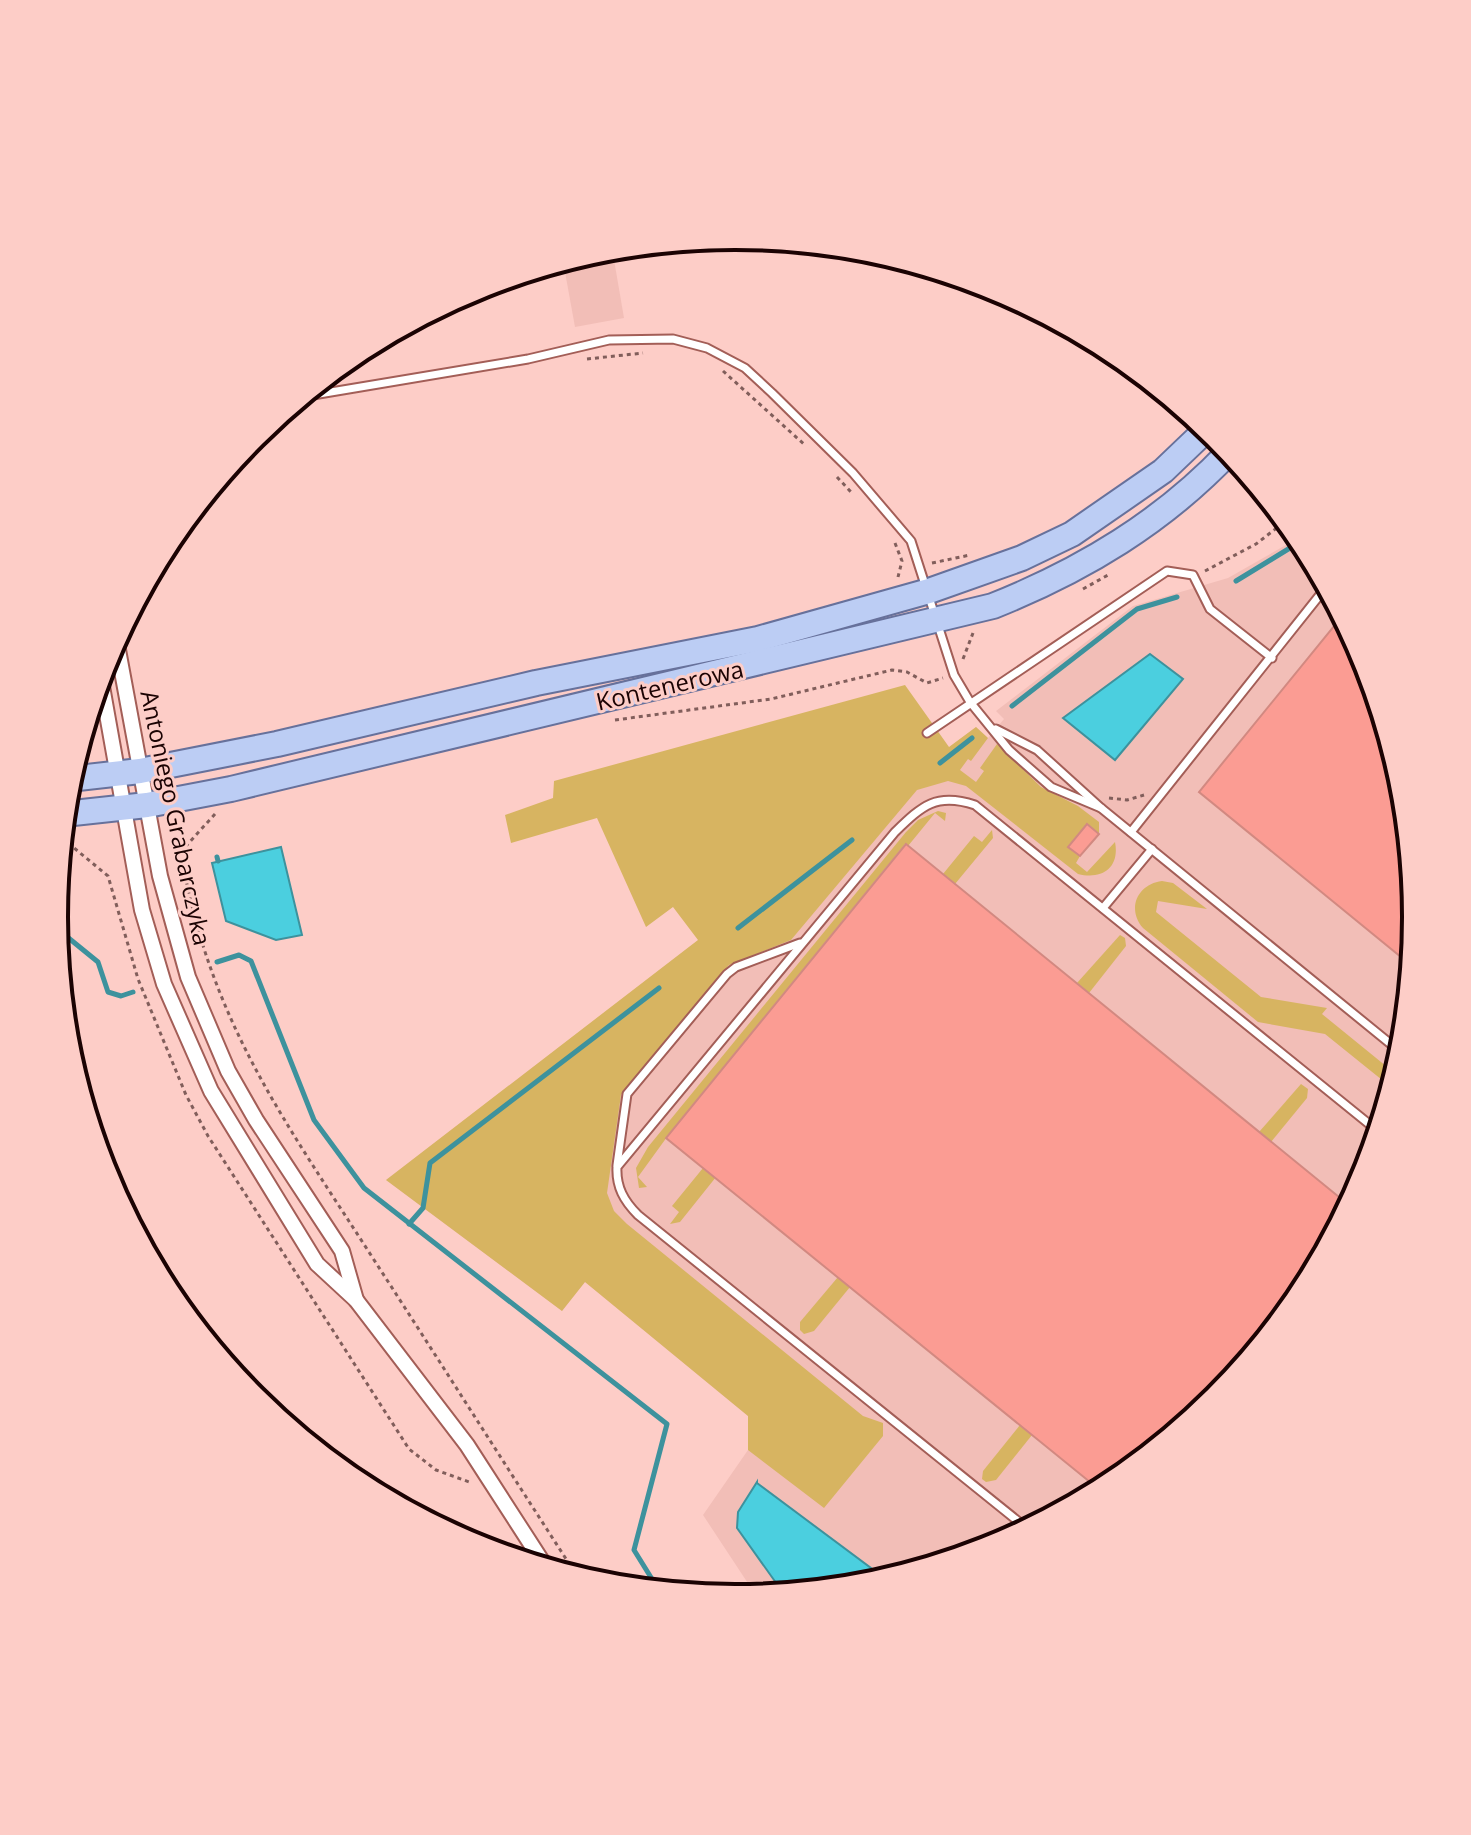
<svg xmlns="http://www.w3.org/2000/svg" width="1471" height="1835" viewBox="0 0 1471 1835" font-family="'Open Sans',sans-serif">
	<rect width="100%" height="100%" fill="#fdcdc7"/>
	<g fill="#f2beb7">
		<polygon points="612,248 624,318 575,327 563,261"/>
		<polygon points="1300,537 1365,657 1404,785 1417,918 1404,1051 1365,1179 1302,1296 1217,1400 1114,1484 996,1547 868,1586 757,1597 703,1515 748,1450 748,1416 585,1282 562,1311 386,1180 976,727 988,738 1004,719 996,711 1133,606 1228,578"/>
	</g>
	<g fill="#d7b461">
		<path d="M905,685L949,747L976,727L988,738L971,761L968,759L960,770L976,782L984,771L980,768L997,744L1041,787L1078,806L1099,822V834L1087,824L1069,846L1080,856L1076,863L1087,872L1115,842C1120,868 1102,880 1078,874L966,786L948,781L917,790L791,940L729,965L621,1095L607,1193L614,1211L627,1224L863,1416L883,1423V1436L824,1508L748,1450V1416L585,1282L562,1311L386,1180L698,940L673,907L646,927L597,818L511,843L505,815L553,798L554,781Z"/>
		<polygon points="938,811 946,813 945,821 935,813 908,846 905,844 667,1137 638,1177 647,1187 639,1188 636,1168 648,1147 906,832 918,820"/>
		<polygon points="992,830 993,838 955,884 943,874 974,836 982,842"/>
		<path d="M1162,881L1173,883L1207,909L1158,901L1156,912L1261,997L1327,1008L1322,1014L1397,1075L1392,1088L1325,1034L1258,1022L1143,928C1126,908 1138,884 1162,881Z"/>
		<polygon points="1120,935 1125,938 1126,946 1089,993 1077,983"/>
		<polygon points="1301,1084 1308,1089 1307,1098 1271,1142 1259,1132"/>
		<polygon points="703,1168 716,1177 680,1222 670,1224 679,1212 672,1206"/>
		<polygon points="838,1277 850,1287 814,1331 804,1334 800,1330 800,1322"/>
		<polygon points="1020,1425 1032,1435 996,1480 986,1482 982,1479 983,1471"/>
	</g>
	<g fill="#4bcfdf" stroke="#3d929d" stroke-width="2">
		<polygon points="1150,654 1183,679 1115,760 1063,718"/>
		<polygon points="281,847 302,935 276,940 226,921 212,863"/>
		<polygon points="757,1482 757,1483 887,1580 868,1586 784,1594 737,1528 738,1512"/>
	</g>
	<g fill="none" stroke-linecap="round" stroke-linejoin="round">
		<g stroke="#3d929d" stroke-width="5">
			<polyline points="1236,581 1303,540"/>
			<polyline points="1012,706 1137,609 1177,597"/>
			<polyline points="940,763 972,738"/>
			<polyline points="217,857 218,861"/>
			<polyline points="55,927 98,962 108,992 121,996 133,992"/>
			<polyline points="738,928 852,840"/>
			<polyline points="217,962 239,955 251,961 314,1120 364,1188 667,1424 634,1550 660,1592"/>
			<polyline points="409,1224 423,1208 430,1163 659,988"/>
		</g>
	</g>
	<g fill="#fb9c93" stroke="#d28981" stroke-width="2">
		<polygon points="1343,615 1365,657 1404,785 1417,918 1412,966 1199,792"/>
		<polygon points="1087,824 1099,834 1080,856 1068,847"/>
		<polygon points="906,844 1350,1206 1302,1296 1217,1400 1101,1491 666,1138"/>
	</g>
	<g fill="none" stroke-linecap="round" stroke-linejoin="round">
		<defs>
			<g id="service">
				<polyline points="301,397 528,359 609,340 673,339 707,348 745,368 772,393 853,473 911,541 954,675 970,702 1009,750 1051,787 1101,808"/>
				<polyline points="996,729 1037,750 1101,808 1403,1054"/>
				<polyline points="927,733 1167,571 1193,575 1210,609 1272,658"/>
				<polyline points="1131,832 1327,586"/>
				<polyline points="1103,908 1152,849"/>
				<polyline points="617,1165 627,1094 727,974 736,967 800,943"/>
				<path d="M1029,1530L638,1215C624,1201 616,1187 617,1167L895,832C922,806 936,792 975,805L1379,1132"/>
			</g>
			<g id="minor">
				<polyline points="116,639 160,876 188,977 228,1071 256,1120 342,1251 356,1300"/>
				<polyline points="100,675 142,910 164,984 211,1091 317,1264 356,1300 467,1445 547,1569"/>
			</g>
			<g id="primary">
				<polyline points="69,779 140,771 277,744 536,683 758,639 929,591 1022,558 1072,534 1163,471 1208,428"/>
				<path d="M64,814L147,805L231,789L993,606C1083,570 1163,522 1230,451"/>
			</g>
		</defs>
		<use href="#service" stroke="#a35e57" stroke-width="11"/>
		<use href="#minor" stroke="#a35e57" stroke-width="18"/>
		<use href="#primary" stroke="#67719b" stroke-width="28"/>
		<g stroke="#815e5b" stroke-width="3" stroke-dasharray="4 4" stroke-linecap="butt">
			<polyline points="587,359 643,353"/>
			<polyline points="723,371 806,446"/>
			<polyline points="280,414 300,410"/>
			<polyline points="837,477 851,492"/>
			<polyline points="895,543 902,561 898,577"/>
			<polyline points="932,563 970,555"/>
			<polyline points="1205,571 1256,544 1287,520"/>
			<polyline points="1083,589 1108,575"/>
			<polyline points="963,659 973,633"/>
			<polyline points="615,720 771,699 892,670 907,672 927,683 943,678"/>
			<polyline points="85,727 87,718"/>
			<polyline points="1109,798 1127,800 1144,795"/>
			<path d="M215,814L186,846L182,858C210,1023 289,1127 376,1263C444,1368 511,1474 579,1579"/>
			<polyline points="62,838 108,876 138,979 186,1095 208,1136 409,1449 436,1470 472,1483"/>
		</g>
		<use href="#service" stroke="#fff" stroke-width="7"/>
		<use href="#minor" stroke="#fff" stroke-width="14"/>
		<use href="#primary" stroke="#bccdf4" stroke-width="24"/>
	</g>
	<g text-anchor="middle" stroke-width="6" stroke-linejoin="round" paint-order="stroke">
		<g font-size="24" fill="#1b0303" stroke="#fdcdc7">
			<text transform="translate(670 686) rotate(-13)" y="8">Kontenerowa</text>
			<text transform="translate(175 818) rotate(78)" y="8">Antoniego Grabarczyka</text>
		</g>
	</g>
	<path d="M0 0H1471V1835H0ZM68 917a667 667 0 1 1 1334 0a667 667 0 1 1-1334 0Z" fill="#fdcdc7" fill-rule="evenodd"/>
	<path fill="none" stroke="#1b0303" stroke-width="4" d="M68 917a667 667 0 1 1 1334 0a667 667 0 1 1-1334 0Z"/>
</svg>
